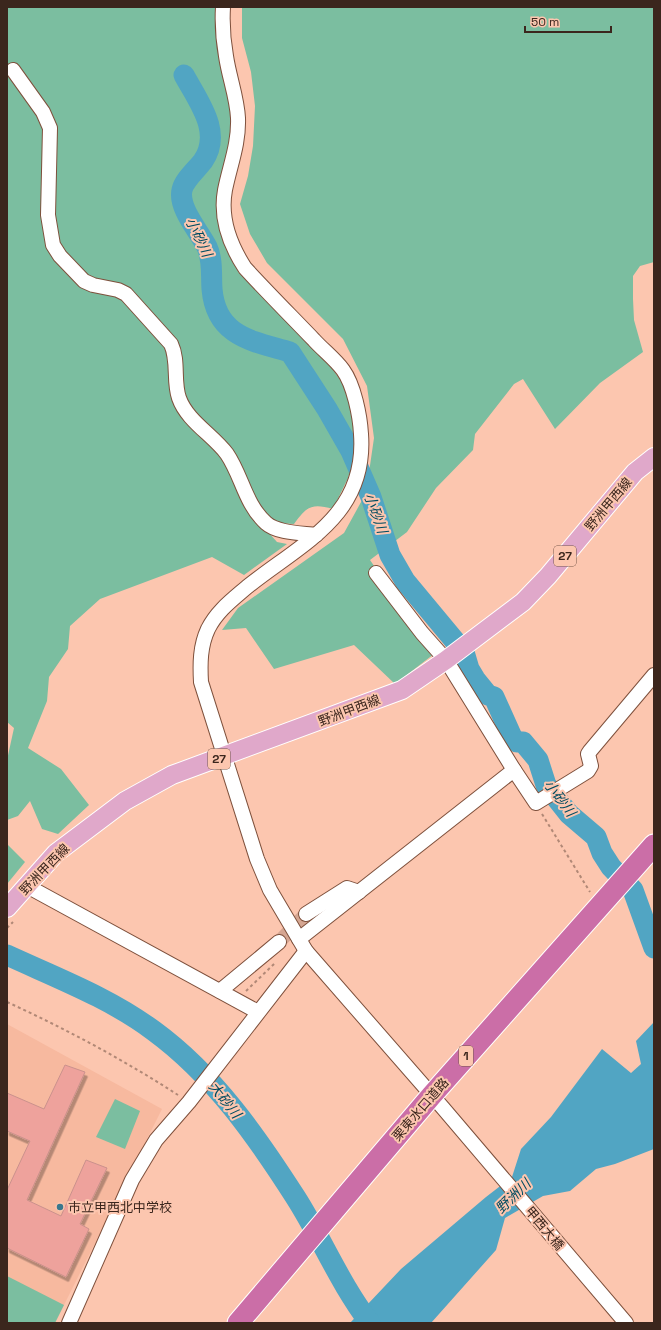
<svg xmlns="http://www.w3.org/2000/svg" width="661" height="1330" viewBox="0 0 661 1330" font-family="'Space Grotesk','Noto Sans JP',sans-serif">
	<defs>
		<filter id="shadow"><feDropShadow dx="2.5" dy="4.5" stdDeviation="0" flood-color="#0004"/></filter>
	</defs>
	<rect width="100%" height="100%" fill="#fcc6af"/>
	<polygon fill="#f7b99f" points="7,1024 162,1109 55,1323 7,1323"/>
	<g fill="#7bbea0">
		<path d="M7,7H215L216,32L219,55L229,82L232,129L220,185V222L226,249L239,273L325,358L343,384L354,417L356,449L348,478L333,509C312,503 307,506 294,524L259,522L277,542L287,544L244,575L212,557L100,599L70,626L68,649L49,677L47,701L28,748L61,769L89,805L58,834L42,829L30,801L18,816L7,820V760L14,728L7,722Z"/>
		<polygon points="242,7 654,7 654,262 640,266 633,276 633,299 634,320 643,352 600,383 555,429 523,379 514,384 475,434 473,450 436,488 407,532 370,560 434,654 395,684 354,645 274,669 246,628 222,630 238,608 344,533 366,493 374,438 367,386 343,339 267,263 250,234 240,204 248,176 253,146 255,106 251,72 242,38"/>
		<polygon points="7,844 25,862 7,884"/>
		<polygon points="115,1099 140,1111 125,1149 96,1137"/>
		<polygon points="7,1276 64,1305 55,1323 7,1323"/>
	</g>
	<polygon fill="#51a5c3" points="654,1022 654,1149 615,1164 596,1169 570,1191 543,1196 505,1218 496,1250 431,1323 350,1323 401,1269 486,1197 512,1177 521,1149 551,1117 602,1049 631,1073 641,1064 636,1041"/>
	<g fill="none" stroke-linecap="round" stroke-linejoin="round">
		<g stroke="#51a5c3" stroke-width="21">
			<path d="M184,75C198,101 223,132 203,161C197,169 184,180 182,190C178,208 199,231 207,247C213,260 211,275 212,289C216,337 253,341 290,352L327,409L351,451L371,497L390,555L405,581L464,652L469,669L475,679L488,695L494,697L512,737L517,742H523L538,760L546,785L569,814L596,837L602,853L611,867L633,890L654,948"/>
			<path d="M7,955C57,978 110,998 154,1031C214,1075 257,1137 296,1198C322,1239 340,1284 370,1323"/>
		</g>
	</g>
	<polygon fill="#eea29c" stroke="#ca918c" filter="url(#shadow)" points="65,1065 85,1072 27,1200 61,1216 86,1160 107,1168 80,1224 89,1229 66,1277 7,1248 7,1190 30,1141 7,1131 7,1093 44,1109"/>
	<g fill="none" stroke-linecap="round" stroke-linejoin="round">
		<polyline stroke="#d5a692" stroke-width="14" stroke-dasharray="14 7" stroke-linecap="butt" points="279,942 306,914"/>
		<defs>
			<g id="minor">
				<path d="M223,7C222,24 223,39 226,56C229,77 237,97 238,118C239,144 230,165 225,190C220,217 230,245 245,268C267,292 291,316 314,340C323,350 335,359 343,370C354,385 360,416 361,434C367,516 302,543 247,587C232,600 217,611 208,629C200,646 200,664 201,682L257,859L270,890L306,951L443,1108L626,1323"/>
				<path d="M13,70L43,112L50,128L48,215L53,245L60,256L84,281L93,285L118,290L126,294L171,344C179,361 173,381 179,398C187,421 213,435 227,454C242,476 245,504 266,523C277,533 301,533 316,535"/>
				<polyline points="376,573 422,633 446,660 514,770"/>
				<polyline points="27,886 258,1012"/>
				<polyline points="306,914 347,888 359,892"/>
				<polyline points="299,939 514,770 536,803 588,771 591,766 588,754 590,751 654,675"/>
				<polyline points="220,991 279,942"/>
				<polyline points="69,1323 132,1180 156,1140 189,1102 306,951"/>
			</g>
			<polyline id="major" points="7,908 56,853 125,801 172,775 402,690 446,660 523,602 548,576 635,472 654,457"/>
			<polyline id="highway" points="238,1323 432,1095 654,845"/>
		</defs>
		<use href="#minor" stroke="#7e503c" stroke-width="16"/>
		<use href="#major" stroke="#fff" stroke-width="20"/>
		<use href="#highway" stroke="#fff" stroke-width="23"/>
		<g stroke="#b18876" stroke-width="2" stroke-dasharray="3 3" stroke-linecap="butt">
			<polyline points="542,814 590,892"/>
			<polyline points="7,928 13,922"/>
			<polyline points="246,991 275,963"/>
			<path d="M7,1002C66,1029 124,1060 178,1095"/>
		</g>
		<use href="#minor" stroke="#fff" stroke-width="14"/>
		<use href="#major" stroke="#e0a8ca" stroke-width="18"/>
		<use href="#highway" stroke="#cb6ea7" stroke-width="21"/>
	</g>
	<circle fill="#39778d" stroke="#fcc6af" stroke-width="1.5" cx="60" cy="1207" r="4"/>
	<g text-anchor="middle" stroke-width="4" stroke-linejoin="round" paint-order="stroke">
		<g fill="#fcc6af" stroke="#755649" stroke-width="1">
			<rect x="554" y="546" width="22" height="20" rx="3"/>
			<rect x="208" y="749" width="22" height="20" rx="3"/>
			<rect x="459" y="1046" width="14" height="20" rx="3"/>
		</g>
		<g font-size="12" font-weight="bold" fill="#3b261d">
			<text x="565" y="560">27</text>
			<text x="219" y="763">27</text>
			<text x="466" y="1060">1</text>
		</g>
		<g font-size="13" fill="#3b261d" stroke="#fcc6af">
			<text transform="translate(608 504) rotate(-50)" y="5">野洲甲西線</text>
			<text transform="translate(349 710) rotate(-21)" y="5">野洲甲西線</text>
			<text transform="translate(44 869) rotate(-46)" y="5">野洲甲西線</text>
			<text transform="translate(420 1109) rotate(-49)" y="5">栗東水口道路</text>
			<text transform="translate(545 1228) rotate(50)" y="5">甲西大橋</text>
		</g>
		<g font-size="13" fill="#3b261d" stroke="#fcc6af" text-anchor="start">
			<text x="68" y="1212">市立甲西北中学校</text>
		</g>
		<g font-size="14" font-style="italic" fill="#004b60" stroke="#fcc6af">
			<text transform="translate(199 237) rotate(64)" y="5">小砂川</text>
			<text transform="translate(376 513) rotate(70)" y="5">小砂川</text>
			<text transform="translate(560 798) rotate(53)" y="5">小砂川</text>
			<text transform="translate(225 1100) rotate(51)" y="5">大砂川</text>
			<text transform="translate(513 1196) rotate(-44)" y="5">野洲川</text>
		</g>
	</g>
	<rect width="661" height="1330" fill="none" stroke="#3b261d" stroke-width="16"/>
	<path d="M525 26v6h86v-6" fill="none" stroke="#3b261d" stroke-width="2"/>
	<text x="531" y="26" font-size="12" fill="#3b261d" stroke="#fcc6af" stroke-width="3" paint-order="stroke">50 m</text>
</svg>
